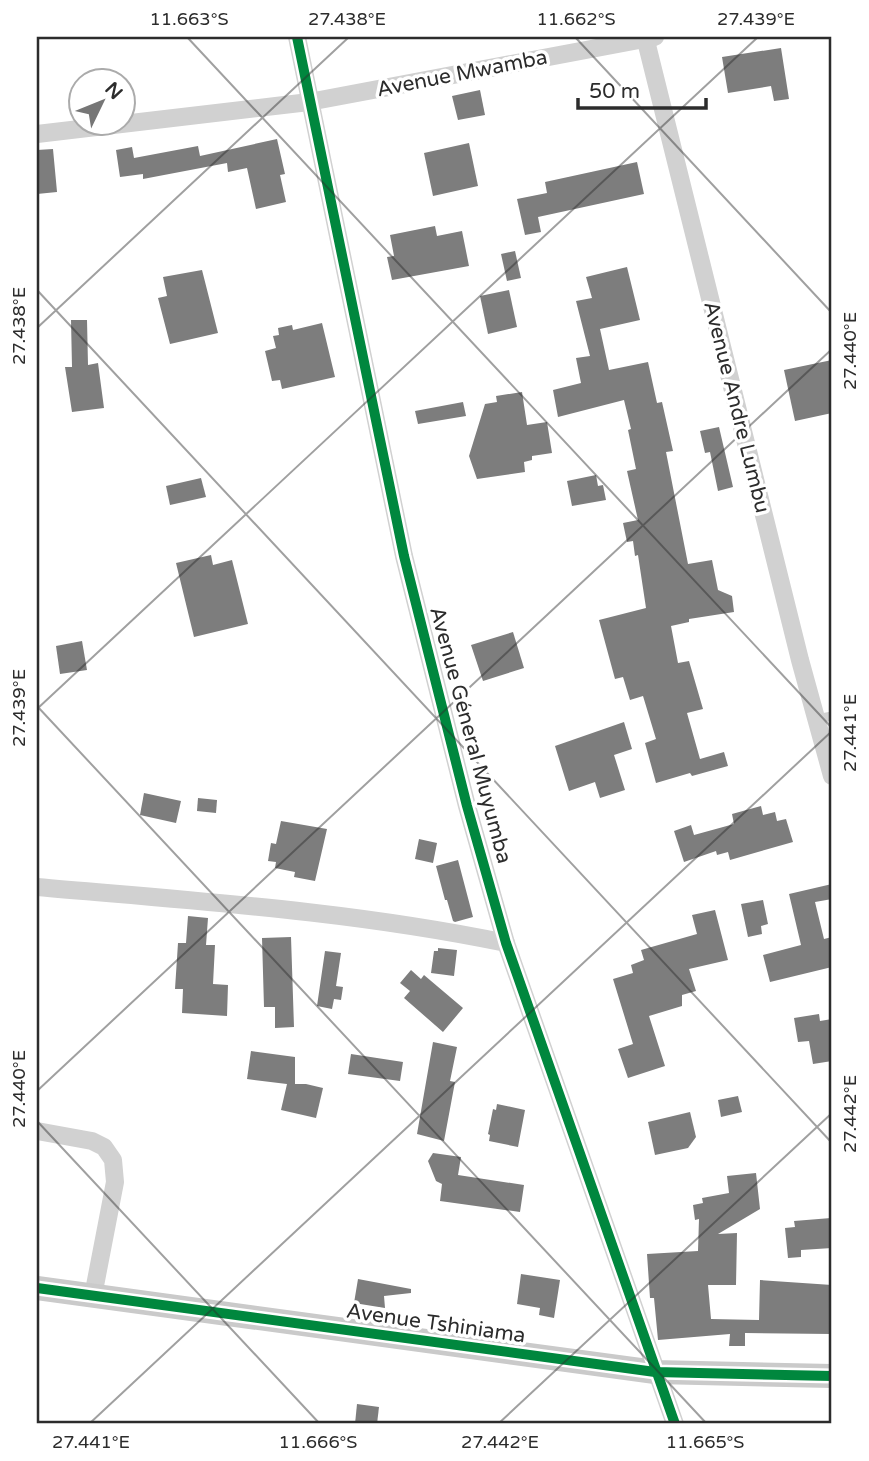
<svg xmlns="http://www.w3.org/2000/svg" width="869" height="1461" viewBox="0 0 869 1461" font-family="'Varela Round',sans-serif">
	<rect width="100%" height="100%" fill="#fff"/>
	<g fill="#7d7d7d">
		<polygon points="781,48 789,99 774,101 771,86 728,93 722,57"/>
		<polygon points="480,90 485,115 458,120 452,96"/>
		<polygon points="277,139 285,174 280,175 286,202 256,209 247,168 228,172 227,163 143,179 143,174 120,177 116,150 132,147 134,158 198,146 200,156"/>
		<polygon points="469,143 478,186 433,196 424,153"/>
		<polygon points="53,149 57,192 37,194 37,150"/>
		<polygon points="637,162 644,194 538,217 541,232 525,235 517,199 547,193 545,182"/>
		<polygon points="435,226 437,236 462,231 469,266 392,280 387,257 394,256 390,235"/>
		<polygon points="515,251 521,278 507,281 501,254"/>
		<polygon points="627,267 640,320 600,329 609,370 648,362 657,403 662,402 673,451 666,452 688,564 712,560 718,590 732,596 734,612 689,619 689,622 671,626 678,663 689,661 703,709 687,713 700,759 724,752 728,766 692,776 690,773 656,783 645,743 656,739 643,696 630,700 623,677 615,679 599,620 646,608 638,555 635,556 633,541 627,542 623,523 638,520 627,471 636,469 628,430 631,429 624,400 558,417 553,390 581,383 576,358 590,356 576,301 592,298 586,277"/>
		<polygon points="202,270 218,333 170,344 158,298 167,296 163,277"/>
		<polygon points="509,290 517,327 488,334 480,296"/>
		<polygon points="71,320 87,320 88,365 98,363 104,408 72,412 65,367 72,367"/>
		<polygon points="322,323 335,377 282,389 280,380 272,381 265,351 276,348 273,336 279,335 278,328 292,325 293,330"/>
		<polygon points="832,360 832,413 795,421 784,370"/>
		<polygon points="522,392 527,425 547,422 552,453 532,456 532,460 524,462 525,472 477,479 469,456 485,404 497,402 496,396"/>
		<polygon points="463,402 466,416 418,424 415,411"/>
		<polygon points="719,427 733,487 718,491 710,452 705,453 700,431"/>
		<polygon points="596,475 598,486 603,485 606,500 572,506 567,481"/>
		<polygon points="201,478 206,497 170,505 166,486"/>
		<polygon points="211,555 213,565 232,560 248,624 194,637 176,563"/>
		<polygon points="513,632 524,668 483,681 471,645"/>
		<polygon points="82,641 87,670 60,674 56,646"/>
		<polygon points="624,722 632,749 614,755 625,790 600,798 595,782 569,791 555,746"/>
		<polygon points="144,793 181,801 176,823 140,815"/>
		<polygon points="198,798 217,800 216,813 197,811"/>
		<polygon points="761,806 763,815 775,812 777,821 786,819 793,842 730,860 728,852 717,855 716,851 684,862 674,831 691,825 694,835 734,824 732,814"/>
		<polygon points="281,821 327,829 315,881 294,877 295,872 275,868 276,862 268,861 271,843 276,844"/>
		<polygon points="419,839 437,843 433,863 415,859"/>
		<polygon points="458,860 473,917 455,922 453,921 447,900 445,900 436,866"/>
		<polygon points="832,884 832,899 815,902 824,939 832,937 832,967 770,982 763,955 801,945 789,894"/>
		<polygon points="763,900 768,924 761,926 762,934 748,937 741,904"/>
		<polygon points="715,910 728,960 689,969 696,991 682,995 682,1006 649,1016 665,1066 628,1078 618,1049 633,1044 613,979 633,973 631,965 644,960 641,950 697,934 692,915"/>
		<polygon points="188,916 208,918 206,945 215,945 213,984 228,985 227,1016 182,1013 183,989 175,989 178,943 186,943"/>
		<polygon points="291,937 294,1027 275,1028 275,1007 264,1007 262,938"/>
		<polygon points="438,948 457,950 454,976 431,973 434,951 438,951"/>
		<polygon points="325,951 341,953 336,986 343,987 341,1000 334,999 332,1009 317,1006"/>
		<polygon points="411,970 421,979 424,975 463,1008 443,1032 404,998 410,991 400,983"/>
		<polygon points="819,1014 820,1021 832,1019 832,1061 813,1064 809,1041 798,1042 794,1018"/>
		<polygon points="433,1042 457,1047 450,1081 455,1082 444,1141 417,1134"/>
		<polygon points="251,1051 295,1057 295,1085 247,1079"/>
		<polygon points="351,1054 403,1062 400,1081 348,1074"/>
		<polygon points="287,1084 306,1084 323,1088 316,1118 281,1110"/>
		<polygon points="738,1096 742,1112 721,1117 718,1100"/>
		<polygon points="497,1104 525,1110 518,1147 489,1141 490,1135 488,1134 493,1109 496,1110"/>
		<polygon points="690,1112 696,1137 688,1148 655,1155 648,1122"/>
		<polygon points="433,1153 461,1157 458,1175 524,1185 520,1212 440,1201 442,1184 436,1181 428,1161"/>
		<polygon points="756,1173 760,1209 718,1234 737,1233 736,1285 708,1285 711,1319 759,1320 760,1280 832,1285 832,1334 745,1333 745,1346 729,1346 730,1334 658,1340 654,1298 650,1298 647,1254 698,1251 699,1219 695,1220 693,1205 703,1203 702,1198 729,1193 727,1176"/>
		<polygon points="831,1218 832,1248 801,1250 801,1257 788,1258 785,1228 795,1227 794,1221"/>
		<polygon points="521,1274 560,1280 554,1318 539,1315 540,1308 517,1304"/>
		<polygon points="358,1279 411,1289 411,1293 384,1296 385,1308 354,1303"/>
		<polygon points="357,1404 379,1407 377,1424 355,1424"/>
	</g>
	<g fill="none" stroke-linecap="round" stroke-linejoin="round">
		<polyline stroke="#d1d1d1" stroke-width="9" points="816,719 832,716"/>
		<g stroke="#d1d1d1" stroke-width="18">
			<polyline points="297,37 404,556 467,806 506,943 675,1424"/>
			<polyline points="645,37 800,660 832,776"/>
			<polyline points="37,134 309,102 655,37"/>
			<path d="M37,887C194,901 352,911 506,943"/>
			<polyline points="37,1131 92,1141 104,1147 113,1160 115,1182 93,1296"/>
		</g>
		<polyline stroke="#cacaca" stroke-width="24" points="37,1288 655,1372 832,1376"/>
		<defs>
			<g id="cycleway">
				<polyline points="297,37 404,556 467,806 506,943 675,1424"/>
				<polyline points="37,1288 655,1372 832,1376"/>
			</g>
		</defs>
		<use href="#cycleway" stroke="#fff" stroke-width="15"/>
		<use href="#cycleway" stroke="#00873e" stroke-width="10"/>
	</g>
	<path fill="none" stroke="#2c2c2c" stroke-width="2" stroke-opacity="0.45" d="M187,37L832,728M575,37L832,313M37,290L832,1143M37,328L349,37M37,706L707,1424M37,709L758,37M37,1091L832,349M37,1121L320,1424M89,1424L832,731M498,1424L832,1113"/>
	<g text-anchor="middle" stroke-width="7" stroke-linejoin="round" paint-order="stroke">
		<g font-size="21" fill="#2c2c2c" stroke="#fff">
			<text transform="translate(462 73) rotate(-11)" y="7">Avenue Mwamba</text>
			<text transform="translate(737 407) rotate(76)" y="7">Avenue Andre Lumbu</text>
			<text transform="translate(471 735) rotate(75)" y="7">Avenue Géneral Muyumba</text>
			<text transform="translate(436 1323) rotate(8)" y="7">Avenue Tshiniama</text>
		</g>
	</g>
	<rect width="869" height="1461" fill="none" stroke="#ffffff" stroke-width="77"/>
	<g transform="translate(102 102) rotate(47)"><circle r="33" fill="#ffffff" stroke="#ababab" stroke-width="2"/>
	<path d="M0-5L12 26L0 18L-12 26Z" fill="#767676"/>
	<text y="-10" font-size="19" font-weight="bold" text-anchor="middle" fill="#2c2c2c">N</text>
	</g>
	<path d="M578 98v10h128v-10" fill="none" stroke="#2c2c2c" stroke-width="3.5"/>
	<text x="589" y="98" font-size="21" fill="#2c2c2c" stroke="#ffffff" stroke-width="5" paint-order="stroke">50 m</text>
	<rect x="38" y="38" width="792" height="1384" fill="none" stroke="#2c2c2c" stroke-width="2.5"/>
	<g font-size="18" text-anchor="middle" fill="#2c2c2c">
		<text x="189" y="25">11.663°S</text>
		<text x="347" y="25">27.438°E</text>
		<text x="576" y="25">11.662°S</text>
		<text x="756" y="25">27.439°E</text>
		<text transform="translate(19 326) rotate(-90)" y="6">27.438°E</text>
		<text transform="translate(850 351) rotate(-90)" y="6">27.440°E</text>
		<text transform="translate(19 708) rotate(-90)" y="6">27.439°E</text>
		<text transform="translate(850 733) rotate(-90)" y="6">27.441°E</text>
		<text transform="translate(19 1089) rotate(-90)" y="6">27.440°E</text>
		<text transform="translate(850 1114) rotate(-90)" y="6">27.442°E</text>
		<text x="91" y="1448">27.441°E</text>
		<text x="318" y="1448">11.666°S</text>
		<text x="500" y="1448">27.442°E</text>
		<text x="705" y="1448">11.665°S</text>
	</g>
</svg>
